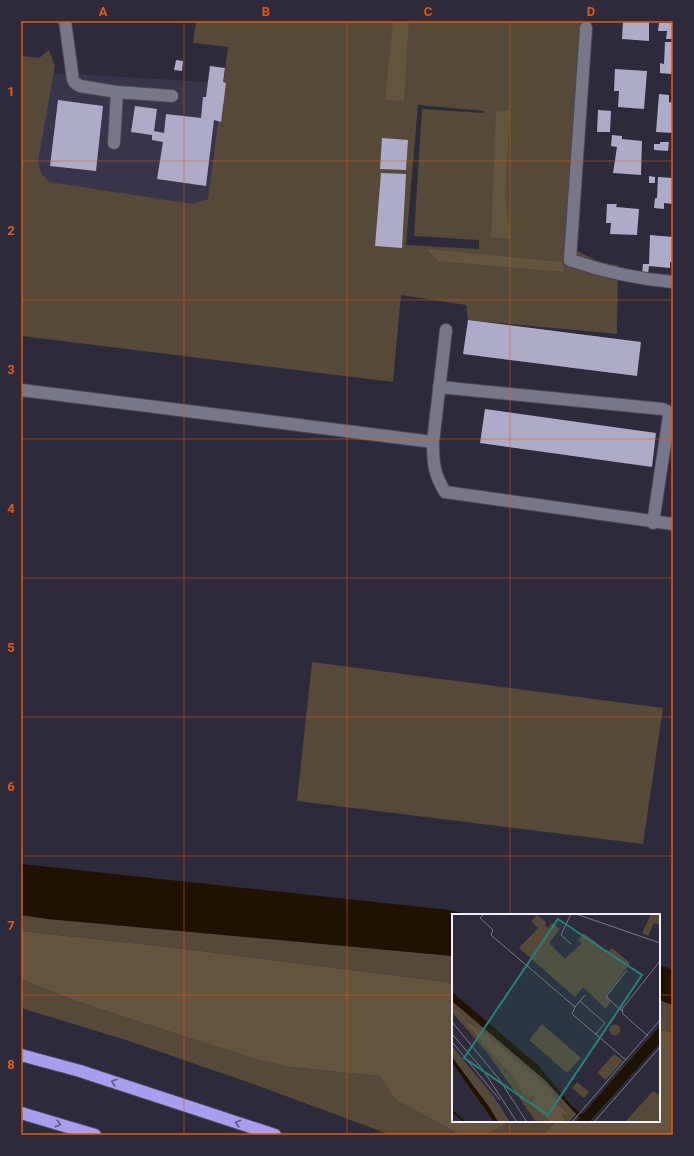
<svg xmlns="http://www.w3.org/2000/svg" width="694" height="1156" viewBox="0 0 694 1156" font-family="Roboto,sans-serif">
	<rect width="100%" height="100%" fill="#2c2a3b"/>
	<polygon fill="#37344b" points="21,71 226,83 216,242 71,342"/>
	<g fill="#564938" fill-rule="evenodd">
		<path d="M196,21H582L568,245C584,255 599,264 618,265L617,334L468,320L466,305L401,295L393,382L21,336V56L39,58L49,50L55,66L38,161L41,173L49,182L193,204L208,199L228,47L193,43ZM418,105L484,111V113L422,109L414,236L479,240V249L406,245Z"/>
		<polygon points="312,662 663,708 643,844 297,801"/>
		<polygon points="21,915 453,956 453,983 177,948 21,931"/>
		<polygon points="21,979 73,1000 290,1067 379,1076 396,1100 461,1135 391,1135 253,1084 126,1040 21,1008"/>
		<polygon points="659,1000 673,1005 673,1032 659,1030"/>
		<polygon points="507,1121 556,1121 543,1135 485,1135"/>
	</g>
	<g fill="#65543e">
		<polygon points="393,21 409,21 404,101 385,100"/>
		<polygon points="510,110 505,197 511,239 491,237 496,112"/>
		<polygon points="427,249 561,262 564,272 438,261"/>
		<polygon points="21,931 177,948 453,983 453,1121 509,1121 486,1135 461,1135 396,1100 379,1076 290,1067 253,1058 73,1000 21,979"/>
		<polygon points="659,1030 673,1032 673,1135 543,1135 556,1121 659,1121"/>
	</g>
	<g fill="#201201">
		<polygon points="21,864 449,910 472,915 453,915 453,956 47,919 21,915"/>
		<polygon points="659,965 673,970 673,1005 659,1000"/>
	</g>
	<g fill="#adabc7">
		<polygon points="623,21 649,21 649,41 622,39"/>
		<polygon points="659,23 673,23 673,39 666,39 667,31 658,31"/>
		<polygon points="665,42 673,42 673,69 672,69 671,74 660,73 660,63 664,64"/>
		<polygon points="176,60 183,61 182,71 174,70"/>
		<polygon points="210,66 225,68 223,82 226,83 221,122 214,120 206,186 157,179 163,142 152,140 152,135 131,132 135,106 157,109 154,131 164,133 166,114 201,118 203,97 206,97"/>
		<polygon points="615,69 647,71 644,109 618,107 619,91 614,91"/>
		<polygon points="659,94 669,95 669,102 673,103 673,133 656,132"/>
		<polygon points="58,100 103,106 96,171 50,166"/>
		<polygon points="598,110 611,111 610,132 597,132"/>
		<polygon points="612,135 622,136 622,139 642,141 641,175 613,173 617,147 611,146"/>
		<polygon points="382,138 408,140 406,170 380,169"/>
		<polygon points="660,142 669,142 668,151 654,150 654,144 660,144"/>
		<polygon points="381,173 406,174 402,248 375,246"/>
		<polygon points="649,176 655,177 655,183 649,183"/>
		<polygon points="658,177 673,178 673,204 664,203 664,209 654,208 655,198 657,198"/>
		<polygon points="607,204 617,204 616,207 639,209 637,235 610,234 611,223 606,223"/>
		<polygon points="650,235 673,237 673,262 670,262 670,268 649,266 648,274 642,274 643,264 649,264"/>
		<polygon points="468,320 641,342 637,376 463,354"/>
		<polygon points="485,409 656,433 652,467 480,443"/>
	</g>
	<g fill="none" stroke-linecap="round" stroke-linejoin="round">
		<defs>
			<g id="minor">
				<polyline points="65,21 73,80 75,83 80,86 117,92 172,96"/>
				<path d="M586,28L570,260C605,272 636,279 673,282"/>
				<polyline points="114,143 117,92"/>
				<polyline points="439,387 662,409 667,411 669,416 653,523"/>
				<path d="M21,390L433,442C433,463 434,474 445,492L673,524"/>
				<polyline points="433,442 446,330"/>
			</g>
			<g id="highway">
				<polyline points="21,1055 80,1071 275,1135"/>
				<polyline points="21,1113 95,1135"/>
			</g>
		</defs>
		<use href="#minor" stroke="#4a4856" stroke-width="14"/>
		<use href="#highway" stroke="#4a4856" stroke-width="14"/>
		<use href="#minor" stroke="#78778a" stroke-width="12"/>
		<use href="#highway" stroke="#a89eef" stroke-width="12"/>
	</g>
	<defs><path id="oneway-chevron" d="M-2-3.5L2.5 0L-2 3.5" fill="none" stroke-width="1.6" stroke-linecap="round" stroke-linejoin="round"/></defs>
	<g stroke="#5e5883">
		<use href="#oneway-chevron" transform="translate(114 1082) rotate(-162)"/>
		<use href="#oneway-chevron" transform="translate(238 1123) rotate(-162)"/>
		<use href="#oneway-chevron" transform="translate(58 1124) rotate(16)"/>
	</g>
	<path fill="none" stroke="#e8590c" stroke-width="1" stroke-opacity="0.55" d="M184,21V1135M347,21V1135M510,21V915M21,161H673M21,300H673M21,439H673M21,578H673M21,717H673M21,856H673M21,995H453M659,995H673M510,1121V1135"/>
	<g transform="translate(452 914)">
		<rect width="208" height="208" fill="#2c2a3b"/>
		<path d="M199,0H208V11L202,9L196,22L190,19ZM85,1L94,8L93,11L96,14L100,9L108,15L97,29L113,45L130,29L126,26L132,19L156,38L160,34L178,49L155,81L159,87L154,95L131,73L123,83L67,34L86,14L79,7ZM0,87L94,167L124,200L117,208H113L111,200H115L104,189L100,181L101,178L13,105L54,157L83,182L78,190L101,208H84L37,141L0,98ZM90,110L129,144L115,159L77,126ZM157.5 116a5.5 5.5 0 1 1 11 0a5.5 5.5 0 1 1-11 0ZM0,132L42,183L58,208H46L0,143ZM162,140L171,147L154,166L145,159ZM125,168L137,178L132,184L120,174ZM201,177L208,181V204L205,208H173Z" fill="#564938"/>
		<path d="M11,105L34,120L102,178L100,181L106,187L104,189L116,200H111L113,208L98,207L78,190L83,182L71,181L64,166L51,153Z" fill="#65543e"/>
		<path d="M0,78L86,151L118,190L130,201L208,112V129L137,208H124L128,204L94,167L0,87ZM0,143L38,194L46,208H42L0,148Z" fill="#201201"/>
		<path fill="none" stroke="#201201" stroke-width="2" d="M0,197L13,208"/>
		<path fill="none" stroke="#7b7a88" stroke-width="1" d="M32,0L28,4L41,16L39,21L123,93L120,100L174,146M119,0L109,21L119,30M124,0L208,29M128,87L153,109L143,121M123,93L133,81M170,97L154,83L175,56M0,108L47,165L75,208M0,120L31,156L65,208M196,122L171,100L170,95L208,47M0,128L48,186M120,208L208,106M142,208L208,133"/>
		<path fill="#26827c" fill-opacity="0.15" stroke="#26827c" stroke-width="2" d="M106,5L190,61L96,201L12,144Z"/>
		<rect width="208" height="208" fill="none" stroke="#f2f1fc" stroke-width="2"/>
	</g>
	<rect width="694" height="1156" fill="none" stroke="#2c2a3b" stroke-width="44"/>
	<rect x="22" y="22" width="650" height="1112" fill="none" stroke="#e8590c" stroke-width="1.5"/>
	<g font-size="13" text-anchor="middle" font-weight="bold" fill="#e8590c">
		<text x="103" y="16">A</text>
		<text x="266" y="16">B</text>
		<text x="428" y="16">C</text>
		<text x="591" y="16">D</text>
		<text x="11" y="96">1</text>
		<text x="11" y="235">2</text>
		<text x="11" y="374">3</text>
		<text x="11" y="513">4</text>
		<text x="11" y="652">5</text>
		<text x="11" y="791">6</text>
		<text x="11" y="930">7</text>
		<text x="11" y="1069">8</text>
	</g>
</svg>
